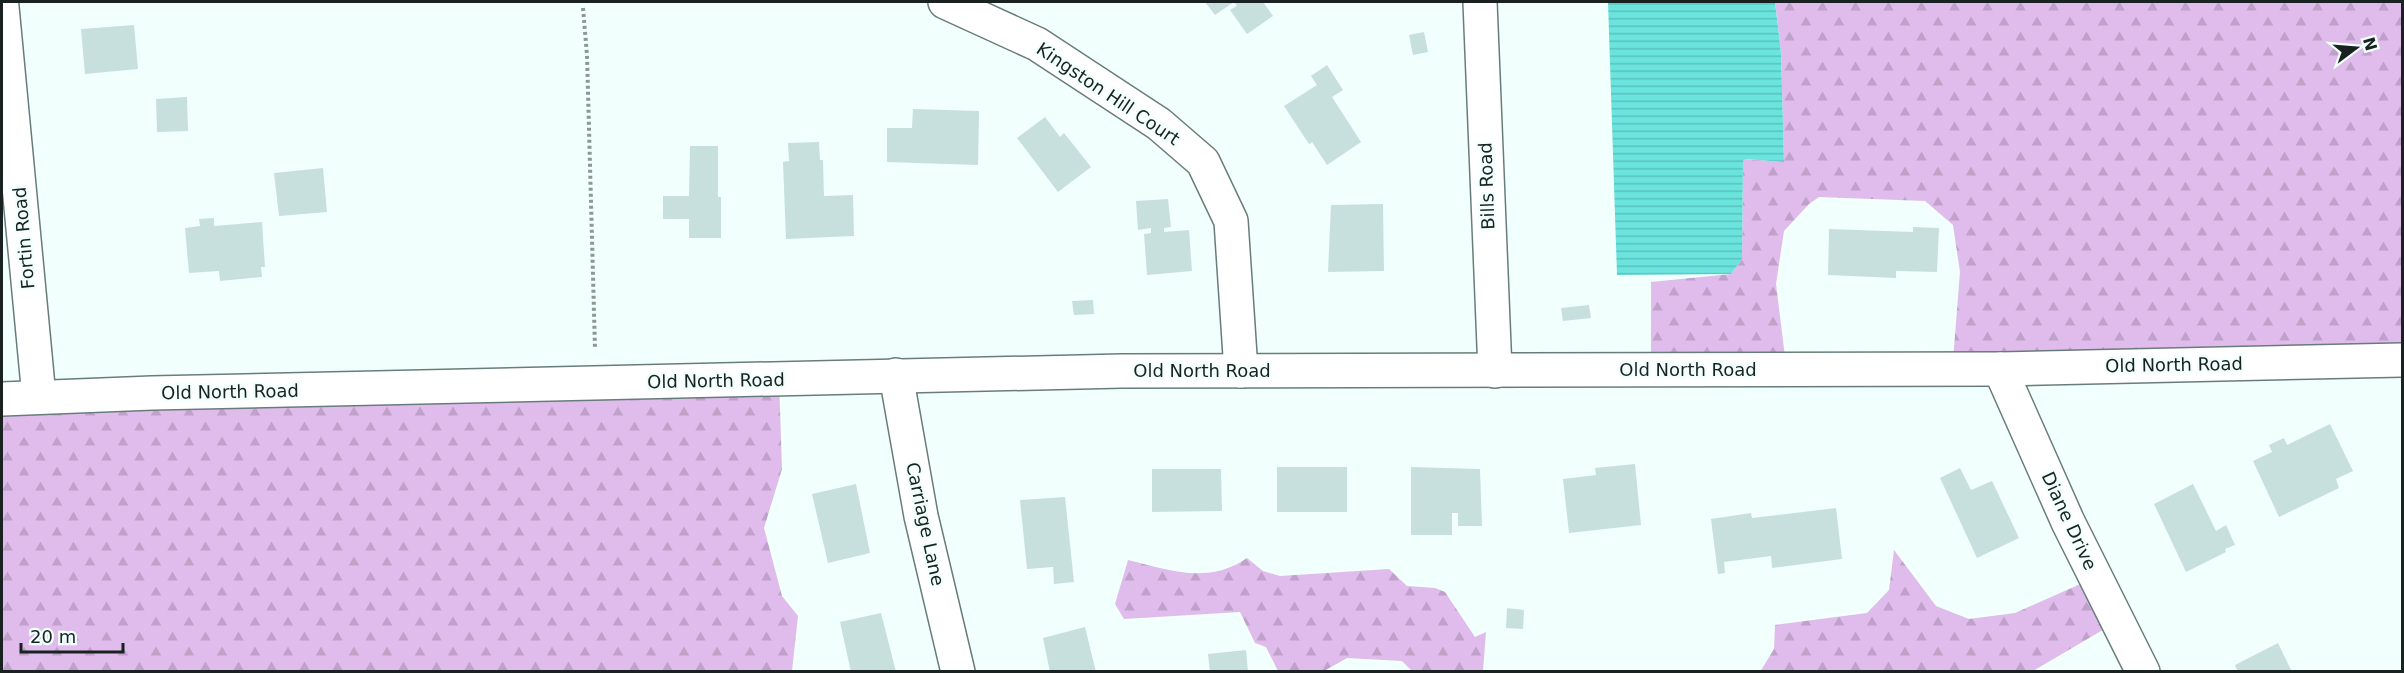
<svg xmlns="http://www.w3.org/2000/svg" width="2404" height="673" viewBox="0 0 2404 673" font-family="'DejaVu Sans',sans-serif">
	<defs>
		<pattern id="forest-firs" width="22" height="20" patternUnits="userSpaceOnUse" patternTransform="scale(1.5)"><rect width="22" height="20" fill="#dfbcec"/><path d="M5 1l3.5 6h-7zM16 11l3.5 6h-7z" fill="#bfa1ca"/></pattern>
		<pattern id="water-rules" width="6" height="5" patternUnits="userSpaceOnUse" patternTransform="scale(1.5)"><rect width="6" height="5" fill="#6ae4dc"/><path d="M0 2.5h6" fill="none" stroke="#5bc3bc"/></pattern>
	</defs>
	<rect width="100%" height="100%" fill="#f1fffd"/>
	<g fill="url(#forest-firs)">
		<polygon points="1775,2 2402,2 2402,357 1953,360 1960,272 1953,225 1925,201 1819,197 1809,204 1784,231 1776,284 1786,365 1651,355 1651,282 1731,274 1742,259 1743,161 1744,159 1784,162 1781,53"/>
		<polygon points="779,379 782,469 764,528 782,596 798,616 792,671 2,672 2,397"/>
		<polygon points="1894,550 1936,606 1969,619 2015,613 2096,577 2118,621 2033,671 1760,672 1774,649 1775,625 1867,613 1889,590"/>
		<path d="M1247,558L1263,571L1280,576L1389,569L1407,586L1435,588L1445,592L1475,637L1486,632L1483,671H1412L1402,661L1347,658L1324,671H1278L1266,647L1255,643L1240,612L1124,619L1115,604L1128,560C1169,570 1208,585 1247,558Z"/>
	</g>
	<polygon fill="url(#water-rules)" points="1608,2 1775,2 1781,53 1784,162 1745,159 1743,161 1742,259 1731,274 1617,275"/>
	<g fill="#c8e0dd">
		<polygon points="1205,2 1263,2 1273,16 1247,34 1230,10 1237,6 1234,2 1215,15"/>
		<polygon points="134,25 138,69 85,74 81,29"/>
		<polygon points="1424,32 1428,52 1413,55 1409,35"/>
		<polygon points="1327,65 1343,90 1332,97 1361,142 1327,165 1312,142 1309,144 1284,106 1317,85 1311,76"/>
		<polygon points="187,97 188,131 157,132 156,99"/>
		<polygon points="913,109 979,111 978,165 887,162 887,128 912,128"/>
		<polygon points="1045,117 1060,137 1064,133 1091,167 1058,192 1017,138"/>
		<polygon points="819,142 820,160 823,160 824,196 853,195 854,236 786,239 783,162 789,161 788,143"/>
		<polygon points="690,146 718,146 718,197 721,197 721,238 689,238 689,219 663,219 663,196 689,196"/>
		<polygon points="323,168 327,212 279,216 274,173"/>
		<polygon points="1168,199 1171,227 1164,228 1164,232 1189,230 1192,271 1147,275 1144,234 1151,233 1151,228 1138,230 1136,201"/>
		<polygon points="1383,204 1384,271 1328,272 1331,205"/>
		<polygon points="214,218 214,226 262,222 265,267 261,267 262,277 220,281 219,271 189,273 185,228 200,226 199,219"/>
		<polygon points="1913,227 1939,228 1937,272 1896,271 1896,278 1828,275 1829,229 1913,232"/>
		<polygon points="1093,300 1094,314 1074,315 1072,301"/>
		<polygon points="1589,305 1591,318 1563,321 1561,308"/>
		<polygon points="2330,424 2353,471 2336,479 2339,488 2279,517 2253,461 2272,452 2269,445 2284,438 2287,445"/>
		<polygon points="1635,464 1641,525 1569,533 1563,479 1596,475 1595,468"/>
		<rect x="1277" y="467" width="70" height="45"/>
		<polygon points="1411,467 1480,469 1482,526 1458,526 1458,513 1452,513 1452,535 1411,535"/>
		<polygon points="1960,468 1971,490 1992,481 2019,538 1977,558 1940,478"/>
		<polygon points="1152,469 1221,469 1222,511 1152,512"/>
		<polygon points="856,484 870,553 828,563 812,494"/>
		<polygon points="2193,484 2216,531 2226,525 2235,545 2225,549 2226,552 2186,572 2154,504"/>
		<polygon points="1065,497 1074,582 1054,584 1053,567 1027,569 1020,500"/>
		<polygon points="1836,508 1842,559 1772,568 1771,556 1724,562 1725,573 1718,574 1711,519 1751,513 1752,518"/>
		<polygon points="1507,608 1524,610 1523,629 1506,628"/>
		<polygon points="881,613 896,672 851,672 840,622"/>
		<polygon points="1085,627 1096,672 1050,672 1043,638"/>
		<polygon points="2278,643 2292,672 2238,672 2235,665"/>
		<polygon points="1246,650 1248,672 1210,672 1208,654"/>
	</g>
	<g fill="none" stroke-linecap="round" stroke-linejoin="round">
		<defs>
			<g id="minor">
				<polyline points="945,2 1037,44 1159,124 1203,162 1231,221 1241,371"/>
				<polyline points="1480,2 1495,371"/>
				<polyline points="2,7 39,397"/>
				<polyline points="2000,369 2068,522 2143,672"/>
				<polyline points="896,375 921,516 958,672"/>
				<polyline points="2,399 152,393 1122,371 2000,369 2402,360"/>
			</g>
		</defs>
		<use href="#minor" stroke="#687d7b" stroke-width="36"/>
		<polyline stroke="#8b9795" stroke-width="4" stroke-dasharray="3 3" stroke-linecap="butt" points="583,8 587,55 595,349"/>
		<use href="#minor" stroke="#fff" stroke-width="33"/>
	</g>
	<g text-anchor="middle" stroke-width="5" stroke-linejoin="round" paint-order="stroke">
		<g font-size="18" fill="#192221" stroke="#f1fffd">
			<text transform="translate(1108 94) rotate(34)" y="6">Kingston Hill Court</text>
			<text transform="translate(1487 186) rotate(-92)" y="6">Bills Road</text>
			<text transform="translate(24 238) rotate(-95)" y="6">Fortin Road</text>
			<text transform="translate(2174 365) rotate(-1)" y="6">Old North Road</text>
			<text x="1688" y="376">Old North Road</text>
			<text x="1202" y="377">Old North Road</text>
			<text transform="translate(716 381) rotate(-1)" y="6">Old North Road</text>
			<text transform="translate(230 392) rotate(-1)" y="6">Old North Road</text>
			<text transform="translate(2069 521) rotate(65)" y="6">Diane Drive</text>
			<text transform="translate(925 524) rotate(78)" y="6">Carriage Lane</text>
		</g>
	</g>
	<rect width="2404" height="673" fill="none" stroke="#192221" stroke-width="6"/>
	<g transform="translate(2356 48) rotate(74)" stroke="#f1fffd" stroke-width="4.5" paint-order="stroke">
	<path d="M0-4.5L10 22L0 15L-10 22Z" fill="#192221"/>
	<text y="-9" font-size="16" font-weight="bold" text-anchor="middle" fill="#192221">N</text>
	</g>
	<path d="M21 643v9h102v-9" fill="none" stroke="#192221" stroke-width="3"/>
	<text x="30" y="643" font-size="18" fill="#192221" stroke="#f1fffd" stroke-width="4.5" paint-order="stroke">20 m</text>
</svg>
